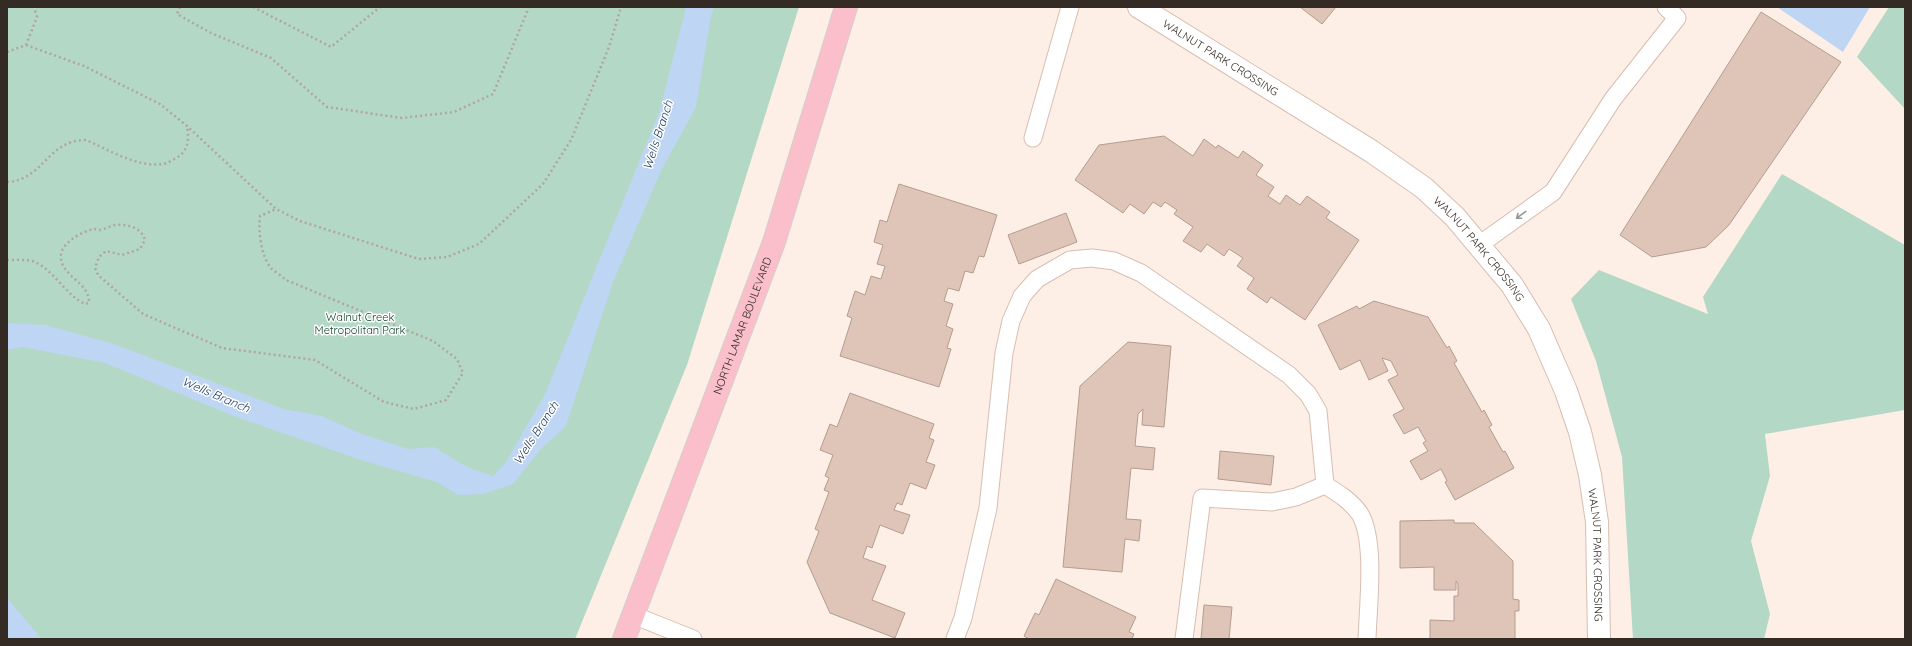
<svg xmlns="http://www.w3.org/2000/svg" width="1912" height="646" viewBox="0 0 1912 646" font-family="Quicksand,sans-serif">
	<rect width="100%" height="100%" fill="#feefe6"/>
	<g fill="#b3d8c5">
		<polygon points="7,7 799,7 687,365 575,639 7,639"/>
		<polygon points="1889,7 1905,7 1905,109 1857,57"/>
		<polygon points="1782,174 1905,245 1905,410 1765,434 1770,476 1751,541 1770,614 1764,639 1633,639 1622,457 1596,361 1571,299 1599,270 1708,314 1703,297"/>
	</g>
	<g fill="#bed5f3">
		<polygon points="686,7 714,7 711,16 696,107 661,171 613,282 566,426 542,448 513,484 484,494 458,495 437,482 364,461 236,417 105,363 22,347 7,350 7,323 46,325 117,345 284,409 322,416 362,434 408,449 434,447 469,468 493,476 506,462 546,392 660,110"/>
		<polygon points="1777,7 1870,7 1843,52"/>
		<polygon points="7,598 42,639 7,639"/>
	</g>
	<g fill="#dfc5b8" stroke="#b49c8f">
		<polygon points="1300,7 1336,7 1322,24"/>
		<polygon points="1761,12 1841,62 1729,225 1706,247 1652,257 1620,235"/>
		<polygon points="1164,136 1193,156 1204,139 1216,148 1218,145 1238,158 1243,151 1263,165 1256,175 1274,187 1268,196 1280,204 1286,195 1300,205 1307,196 1330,212 1326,218 1359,240 1305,320 1271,297 1267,303 1247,289 1254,278 1237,266 1243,258 1229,249 1224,256 1207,244 1201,252 1183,241 1193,227 1174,214 1177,210 1165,202 1161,207 1153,202 1144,214 1130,204 1123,213 1075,180 1099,145"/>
		<polygon points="899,184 997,215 984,257 979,256 973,273 965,271 959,291 948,288 944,301 953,304 946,326 953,329 947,348 951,349 939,387 840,356 852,318 847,316 855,291 865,295 871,276 881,279 885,266 877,264 883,245 874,242 880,220 887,222"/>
		<polygon points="1066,213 1077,242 1019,264 1008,235"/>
		<polygon points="1374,301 1428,317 1447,348 1449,346 1457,361 1454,363 1482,412 1484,410 1492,425 1489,427 1503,452 1505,451 1514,468 1455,500 1445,482 1447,481 1441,469 1421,480 1410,461 1428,451 1423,443 1426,441 1418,427 1404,434 1393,415 1404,409 1388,380 1398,375 1391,361 1382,358 1388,371 1369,380 1360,360 1340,370 1318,325 1357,306 1359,309"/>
		<polygon points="1128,342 1171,346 1164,427 1142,425 1143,409 1138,414 1135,446 1155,448 1153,470 1131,468 1126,519 1141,520 1139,541 1125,539 1122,572 1063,567 1080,386"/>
		<polygon points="850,393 934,424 929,438 934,440 926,462 935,465 926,489 910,483 902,505 897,503 894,510 910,515 903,534 880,525 872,548 867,546 863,558 886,566 872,600 905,613 895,638 830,613 807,562 819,531 815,529 829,492 824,490 829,478 825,476 833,455 820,450 830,424 837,427"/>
		<polygon points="1220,451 1274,456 1271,485 1218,479"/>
		<polygon points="1454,520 1454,523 1474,523 1513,561 1513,599 1519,600 1519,611 1515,611 1515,639 1430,639 1430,620 1454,621 1454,596 1458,596 1458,584 1456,581 1456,590 1434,590 1434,567 1400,568 1400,521"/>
		<polygon points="1056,579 1136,617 1129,632 1134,634 1132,639 1029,639 1024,636 1035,613 1039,615"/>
		<polygon points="1204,605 1232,607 1229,639 1201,639"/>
	</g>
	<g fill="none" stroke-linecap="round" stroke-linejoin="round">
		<defs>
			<g id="service">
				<polyline points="1033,138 1070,7"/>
				<polyline points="1479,245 1553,192 1613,99 1677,18 1666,7"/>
				<polyline points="633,615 693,639"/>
				<path d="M955,639L963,618L988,508L1004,353L1011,321L1022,296L1037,279L1070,260L1092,258L1114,261L1141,273L1289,375L1308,394L1318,411L1325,485C1338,493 1351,501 1360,514C1376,541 1368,607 1367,639"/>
				<polyline points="1184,639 1202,498 1272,502 1296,497 1325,485"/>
			</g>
			<g id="minor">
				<path id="s1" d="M1139,7L1371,151L1424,188L1455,217L1512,285L1539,329L1566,391L1580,432L1590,475L1597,522L1599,639"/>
			</g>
			<g id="primary">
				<path id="s2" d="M624,639L774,242L846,7"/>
			</g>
		</defs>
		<use href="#service" stroke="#d7beb1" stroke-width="19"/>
		<use href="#minor" stroke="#d7beb1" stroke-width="24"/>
		<use href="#primary" stroke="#d2d0cf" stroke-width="24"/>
		<g stroke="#b2a59e" stroke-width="2.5" stroke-dasharray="2 3" stroke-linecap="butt">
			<polyline points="180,7 177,14 211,33 271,58 327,107 402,118 454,112 493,94 529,7"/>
			<polyline points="253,7 331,47 380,7"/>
			<polyline points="26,45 84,66 160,104 187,126 276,209 300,221 419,259 447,257 479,244 543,184 571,140 609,47 621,7"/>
			<polyline points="7,52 26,45 37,17 34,7"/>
			<path d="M7,182C44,180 47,140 86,140C107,149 138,168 162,164C167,164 172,160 176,158C189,151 189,139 187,126"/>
			<path d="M7,260C15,260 28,259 35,262C55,271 68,298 86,304L89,303C90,281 59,277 61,254C63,242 83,231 94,229C96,229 98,230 100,230C105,229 110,226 115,225C128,224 141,227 145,240L140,249L122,255L106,251L99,257L95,268L98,275L143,314L222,348L315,360L384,402L414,409L446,400L463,373L457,359L433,341L286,280C282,276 275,272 271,268C261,256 258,231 260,216L276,209"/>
		</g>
		<use href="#service" stroke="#fff" stroke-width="17"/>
		<use href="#minor" stroke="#fff" stroke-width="22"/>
		<use href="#primary" stroke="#fabfcb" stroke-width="22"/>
	</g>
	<defs><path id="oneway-shaft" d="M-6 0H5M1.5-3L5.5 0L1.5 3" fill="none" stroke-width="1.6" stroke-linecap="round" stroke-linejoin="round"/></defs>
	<use stroke="#9a9592" href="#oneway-shaft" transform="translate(1521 215) rotate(144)"/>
	<g text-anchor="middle" stroke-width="3" stroke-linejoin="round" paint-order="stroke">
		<g font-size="11" fill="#342b25" stroke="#fff">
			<text dy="4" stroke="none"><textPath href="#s1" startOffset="96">WALNUT PARK CROSSING</textPath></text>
			<text dy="4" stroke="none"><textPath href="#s1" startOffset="420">WALNUT PARK CROSSING</textPath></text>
			<text dy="4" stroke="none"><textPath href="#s2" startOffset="335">NORTH LAMAR BOULEVARD</textPath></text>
			<text dy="4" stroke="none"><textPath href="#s1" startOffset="756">WALNUT PARK CROSSING</textPath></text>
		</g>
		<g font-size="11" fill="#10402d" stroke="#fff">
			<text x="360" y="321">Walnut Creek<tspan x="360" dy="13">Metropolitan Park</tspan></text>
		</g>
		<g font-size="12" font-style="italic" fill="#16365d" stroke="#fff">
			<text transform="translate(658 135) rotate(-72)" y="4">Wells Branch</text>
			<text transform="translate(216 395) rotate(23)" y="4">Wells Branch</text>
			<text transform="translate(536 433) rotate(-57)" y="4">Wells Branch</text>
		</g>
	</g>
	<rect width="1912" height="646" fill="none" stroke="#342b25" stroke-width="16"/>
</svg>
